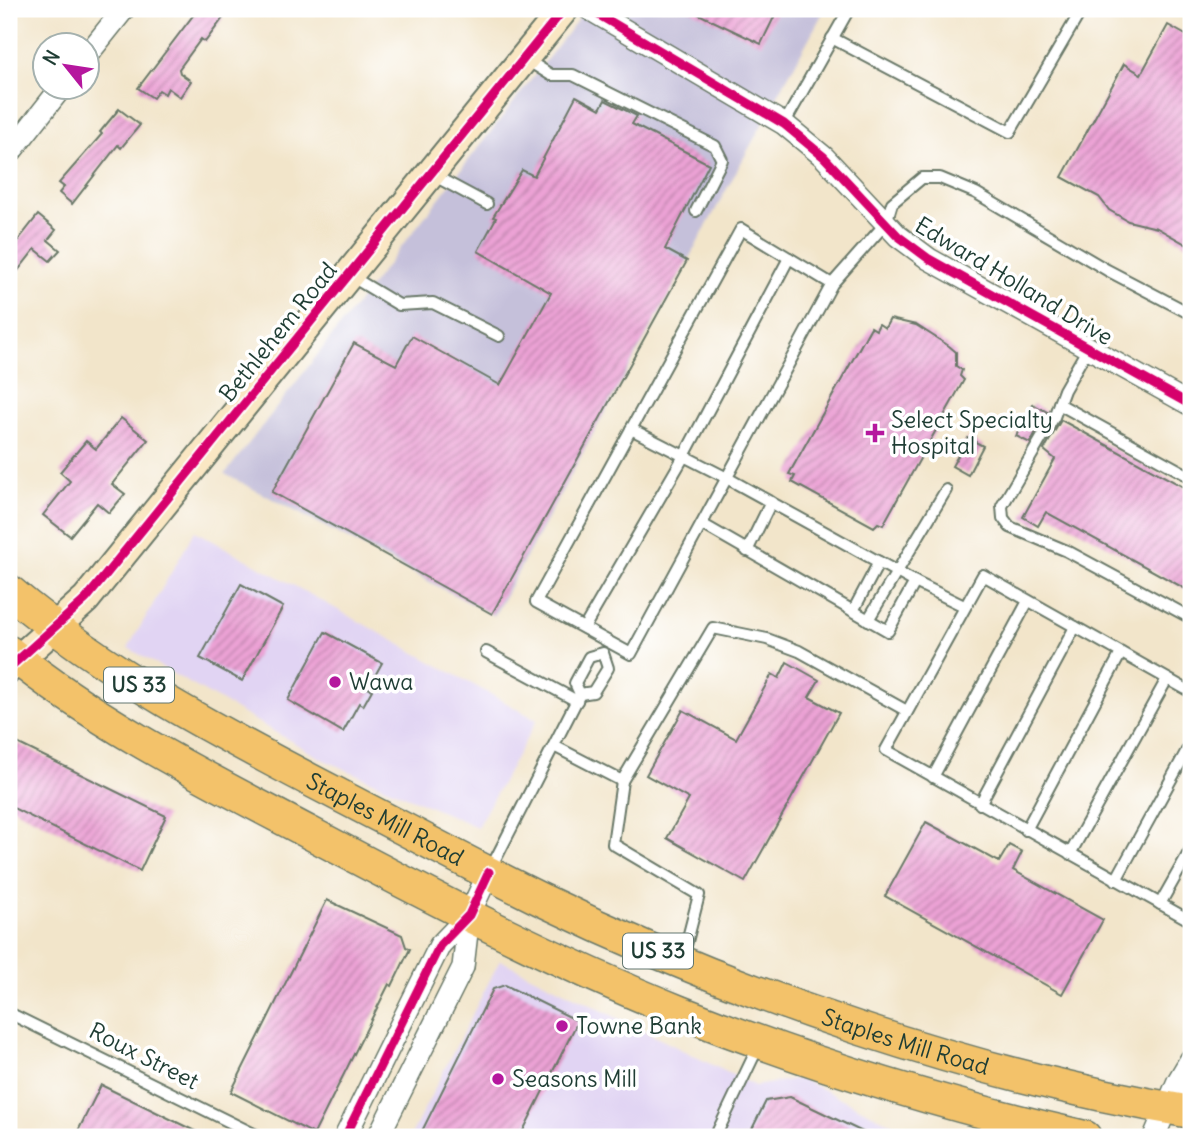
<svg xmlns="http://www.w3.org/2000/svg" width="1200" height="1146" viewBox="0 0 1200 1146" font-family="Delius,sans-serif">
	<defs>
		<pattern id="building-hatch" width="6" height="6" patternUnits="userSpaceOnUse" patternTransform="scale(1.75)"><rect width="6" height="6" fill="#eca2d5"/><path d="M-1 1l2-2M0 6l6-6M5 7l2-2" fill="none" stroke="#bf85ae"/></pattern>
	</defs>
	<rect width="100%" height="100%" fill="#fff"/>
	<filter id="ink" filterUnits="userSpaceOnUse"><feTurbulence type="fractalNoise" baseFrequency=".0143" numOctaves="2"/><feDisplacementMap in="SourceGraphic" scale="14" xChannelSelector="R" yChannelSelector="G"/><feConvolveMatrix kernelMatrix="1 2 1 2 8 2 1 2 1" color-interpolation-filters="sRGB"/></filter>
	<filter id="wash" filterUnits="userSpaceOnUse"><feTurbulence type="fractalNoise" baseFrequency=".00686" numOctaves="4" result="noise"/><feDisplacementMap in="SourceGraphic" scale="28" xChannelSelector="R" yChannelSelector="G"/><feGaussianBlur stdDeviation="1.57" result="paint"/><feColorMatrix in="noise" values="0 0 0 0 0 0 0 0 0 0 0 0 0 0 0 0 0 1.4 0 .05"/><feComposite in="paint" operator="in"/></filter>
	<g filter="url(#wash)">
		<rect width="100%" height="100%" fill="#f2e5ca"/>
		<g fill="#e1d4f3">
			<polygon points="195,531 537,720 477,827 324,760 128,648"/>
			<polygon points="500,960 755,1086 800,1078 918,1137 410,1137"/>
		</g>
		<polygon fill="#c5c0da" points="586,9 825,9 494,616 225,474"/>
		<g id="blocks">
			<g fill="url(#building-hatch)">
				<polygon points="198,9 210,9 223,18 205,42 201,39 179,69 180,73 191,81 180,97 168,88 165,94 159,90 153,98 138,88"/>
				<polygon points="688,9 778,9 761,44"/>
				<polygon points="1168,25 1191,38 1191,247 1157,228 1128,221 1109,210 1099,197 1062,177 1124,64 1141,74"/>
				<polygon points="576,96 600,109 605,100 637,116 632,124 709,164 665,249 687,261 492,614 272,492 354,343 396,365 412,336 500,385 551,293 478,251 496,218 493,217 522,170 534,176"/>
				<polygon points="119,109 140,125 121,148 118,145 72,204 59,193 64,187 59,183 102,134 100,132"/>
				<polygon points="38,215 56,230 48,240 60,250 50,261 35,249 9,282 9,252"/>
				<polygon points="890,319 916,325 949,346 956,352 956,366 962,370 960,376 964,380 883,525 878,523 874,527 792,482 795,476 789,474 871,327 876,330 879,324 885,328"/>
				<polygon points="1033,404 1047,412 1030,443 1016,436"/>
				<polygon points="121,418 148,440 112,484 125,494 109,513 97,503 70,536 43,515 70,481 60,472 86,441 96,449"/>
				<polygon points="1061,420 1191,491 1191,592 1046,512 1038,526 1023,517 1055,459 1044,450"/>
				<polygon points="968,438 983,446 968,475 952,466"/>
				<polygon points="241,584 283,607 242,681 200,658"/>
				<polygon points="325,632 382,663 368,688 372,690 363,706 359,703 343,732 288,700"/>
				<polygon points="787,662 819,680 809,697 839,713 745,882 667,838 689,799 646,775 683,710 736,739 772,674 779,678"/>
				<polygon points="17,743 166,816 140,871 9,806 9,760"/>
				<polygon points="926,822 999,862 1009,845 1022,852 1013,870 1103,920 1062,994 885,896"/>
				<polygon points="327,900 402,935 406,947 410,949 392,986 389,984 314,1134 231,1092"/>
				<polygon points="505,985 578,1021 520,1137 419,1137 493,989"/>
				<polygon points="101,1085 207,1137 75,1137"/>
				<polygon points="790,1097 873,1137 748,1137 766,1101"/>
			</g>
		</g>
	</g>
	<g filter="url(#ink)">
		<use href="#blocks" fill-opacity="0" stroke="#697868" stroke-width="2"/>
		<g fill="none" stroke-linecap="round" stroke-linejoin="round">
			<defs>
				<g id="lane">
					<polyline points="832,38 1010,132 1082,9"/>
					<polyline points="527,60 551,75 573,75 715,146 722,160 696,211"/>
					<polyline points="784,124 849,9"/>
					<polyline points="431,174 487,204"/>
					<polyline points="349,275 399,305 433,303 499,336"/>
					<polyline points="832,284 741,229 536,602 631,654 832,284 886,223 892,203 922,178 940,178 976,193 1107,270 1191,314"/>
					<polyline points="1088,348 1064,390 1054,417 1002,506 1003,518 1010,527 1067,551 1191,618"/>
					<polyline points="1059,404 1191,477"/>
					<polyline points="631,429 727,478 915,582 888,631 702,524"/>
					<polyline points="747,551 771,502"/>
					<polyline points="915,582 964,606"/>
					<polyline points="853,611 879,562"/>
					<polyline points="868,620 946,490"/>
					<polyline points="584,628 684,456 789,258"/>
					<polyline points="486,652 577,701"/>
					<polygon points="603,653 608,668 593,692 580,694 575,683 589,657"/>
					<polyline points="1191,692 983,575 886,750 1191,921"/>
					<polyline points="554,746 622,781 613,844 699,895 682,961"/>
					<polyline points="933,777 1028,601"/>
					<polyline points="622,781 713,628 767,639 799,651 907,711"/>
					<polyline points="980,804 1075,627"/>
					<polyline points="1026,830 1121,653"/>
					<polyline points="1070,854 1167,679"/>
					<polyline points="490,870 580,694"/>
					<polyline points="1116,880 1191,743"/>
					<polyline points="1160,904 1191,849"/>
					<polyline points="9,1013 260,1137"/>
					<polyline points="715,1137 759,1045"/>
				</g>
				<g id="street">
					<polyline points="589,9 784,124 824,157 898,236 929,259 1191,405"/>
					<polyline points="88,54 124,9"/>
					<polyline points="9,154 61,88"/>
					<polyline points="345,1137 440,945 469,915 489,872"/>
					<polyline points="378,1137 463,967 469,915"/>
					<polyline points="1154,1137 1178,1081 1191,1059"/>
				</g>
				<polyline id="secondary" points="9,668 86,599 564,9"/>
				<g id="primary">
					<path id="s1" d="M9,591C115,681 237,742 360,806C420,837 479,869 540,899C740,996 971,1075 1191,1112"/>
					<path d="M9,652C101,726 206,778 310,833C431,897 553,961 680,1012C811,1064 947,1106 1085,1137"/>
				</g>
			</defs>
			<use href="#lane" stroke="#697868" stroke-width="14"/>
			<use href="#street" stroke="#697868" stroke-width="24"/>
			<use href="#secondary" stroke="#697868" stroke-width="32"/>
			<use href="#primary" stroke="#697868" stroke-width="35"/>
			<use href="#lane" stroke="#fff" stroke-width="10"/>
			<use href="#street" stroke="#fff" stroke-width="21"/>
			<use href="#secondary" stroke="#fae7c3" stroke-width="28"/>
			<use href="#primary" stroke="#f3c26a" stroke-width="32"/>
			<defs>
				<g id="cycleway">
					<polyline points="589,9 784,124 824,157 898,236 929,259 1191,405"/>
					<polyline points="9,668 86,599 564,9"/>
					<polyline points="345,1137 440,945 469,915 489,872"/>
				</g>
			</defs>
			<use href="#cycleway" stroke="#fff" stroke-width="13"/>
			<use href="#cycleway" stroke="#d6006c" stroke-width="9"/>
		</g>
	</g>
	<g fill="#b5179e" stroke="#fff" stroke-width="2.5">
		<path d="M871.5 422.5h7v7h7v7h-7v7h-7v-7h-7v-7h7z"/>
		<circle cx="335" cy="682" r="7"/>
		<circle cx="562" cy="1026" r="7"/>
		<circle cx="498" cy="1079" r="7"/>
	</g>
	<g text-anchor="middle" stroke-width="7" stroke-linejoin="round" paint-order="stroke">
		<g fill="#fff" stroke="#627771" stroke-width="2">
			<rect x="104" y="667.5" width="70" height="35" rx="5"/>
			<rect x="623" y="933.5" width="70" height="35" rx="5"/>
		</g>
		<g font-size="21" font-weight="bold" fill="#1f3d34">
			<text x="139" y="692">US 33</text>
			<text x="658" y="958">US 33</text>
		</g>
		<g font-size="23" fill="#1f3d34" stroke="#fff">
			<text transform="translate(1014 281) rotate(31)" y="8">Edward Holland Drive</text>
			<text transform="translate(278 332) rotate(-51)" y="8">Bethlehem Road</text>
			<text dy="8" stroke="none"><textPath href="#s1" startOffset="441">Staples Mill Road</textPath></text>
			<text dy="8" stroke="none"><textPath href="#s1" startOffset="1008">Staples Mill Road</textPath></text>
			<text transform="translate(144 1056) rotate(27)" y="8">Roux Street</text>
		</g>
		<g font-size="23" fill="#1f3d34" stroke="#fff" text-anchor="start">
			<text x="891" y="428">Select Specialty<tspan x="891" dy="26">Hospital</tspan></text>
			<text x="349" y="690">Wawa</text>
			<text x="576" y="1034">Towne Bank</text>
			<text x="512" y="1087">Seasons Mill</text>
		</g>
	</g>
	<rect width="1200" height="1146" fill="none" stroke="#fff" stroke-width="35"/>
	<g transform="translate(66 66) rotate(300)"><circle r="33" fill="#ffffff" stroke="#a5b1ae" stroke-width="2"/>
	<path d="M0-5L12 26L0 18L-12 26Z" fill="#b5179e"/>
	<text y="-10" font-size="19" font-weight="bold" text-anchor="middle" fill="#1f3d34">N</text>
	</g>
</svg>
